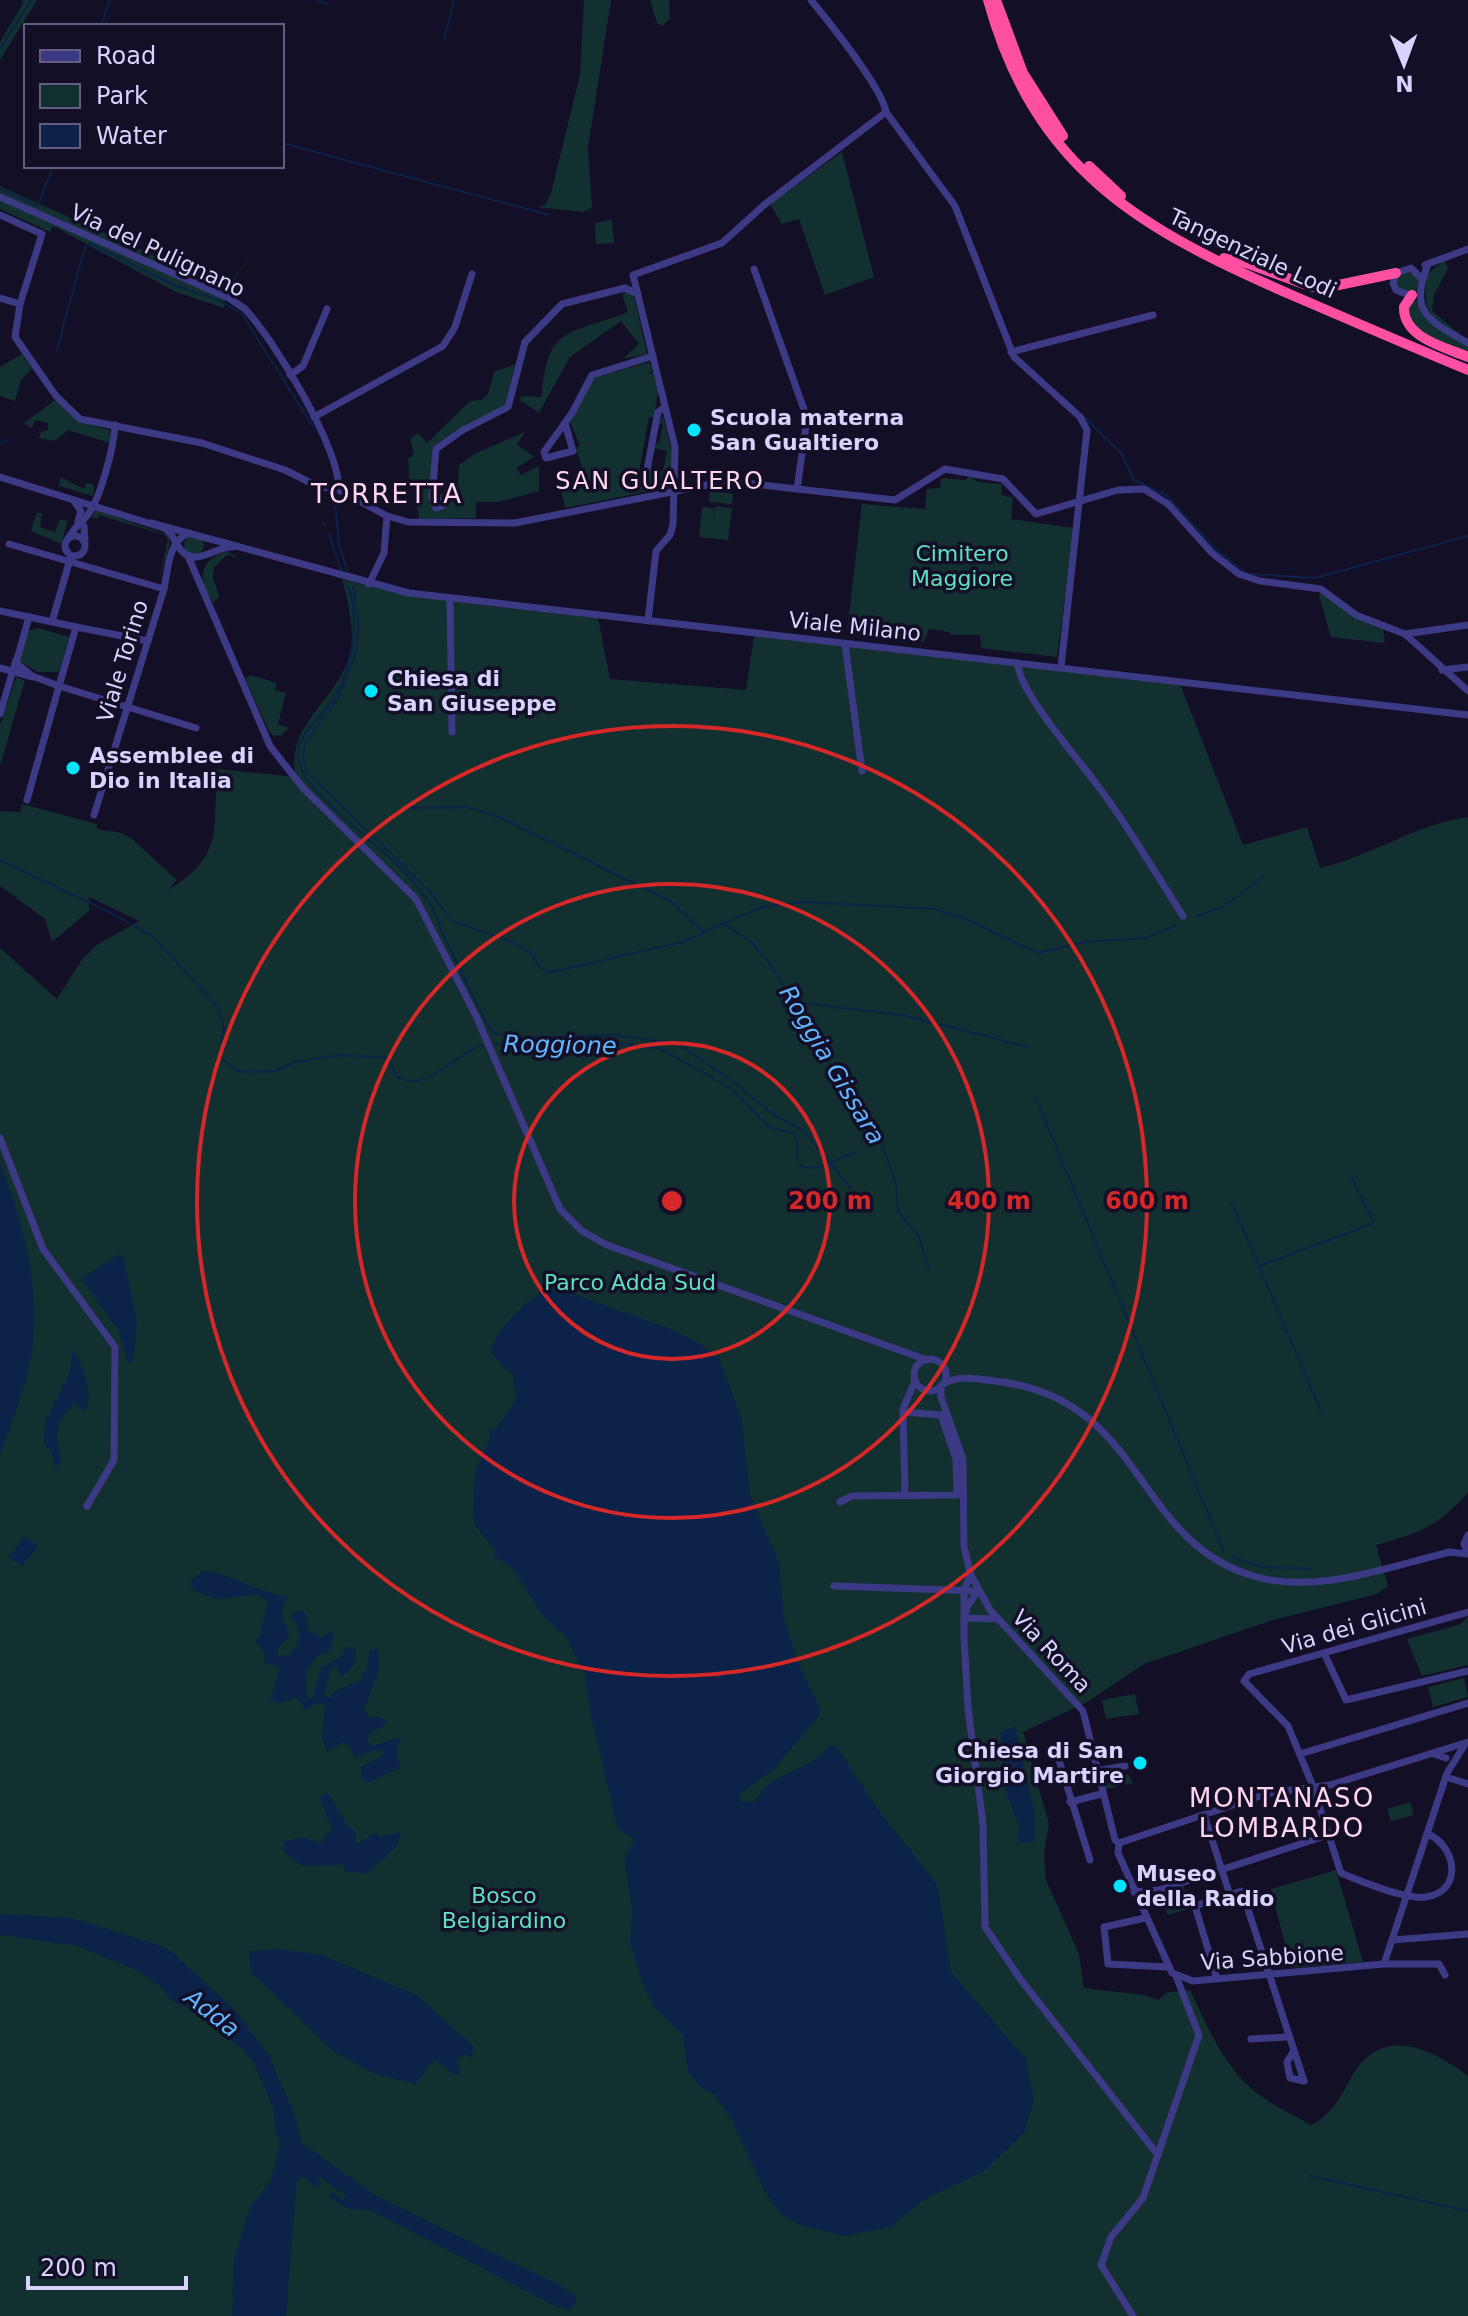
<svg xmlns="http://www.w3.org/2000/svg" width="1468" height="2316" viewBox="0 0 1468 2316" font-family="'DejaVu Sans',sans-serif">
	<rect width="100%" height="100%" fill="#130f26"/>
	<g fill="#12302f">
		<polygon points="22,0 37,0 0,60 0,42 23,3"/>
		<polygon points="584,0 611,0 588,148 592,208 583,212 537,207 545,205 551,193 580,75"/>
		<polygon points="650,0 669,0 670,18 663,26 657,23"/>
		<polygon points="842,152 874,277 825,295 799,219 782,224 770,204"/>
		<polygon points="0,186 227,289 255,249 226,293 224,308 176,292 53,226 50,232 0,209"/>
		<polygon points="612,220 614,243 596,244 595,223"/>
		<path d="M1444,261L1448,268L1434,295L1432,311L1457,332L1460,329L1458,335C1426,314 1423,312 1427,274Z"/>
		<circle cx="1408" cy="283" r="11"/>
		<path d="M627,292L634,296L647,354L623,359L639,344L621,321L570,357L539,413L520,400L521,396L542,397C546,323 572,335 628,312L622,294Z"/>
		<path d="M1417,300L1426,320L1468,347V354C1443,343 1409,336 1408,305Z"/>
		<polygon points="22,354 32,368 21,380 15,401 0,396 0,367"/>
		<polygon points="649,362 652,370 649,374 653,373 658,392 654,417 649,417 638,478 625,476 630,493 646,489 651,469 663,471 667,451 654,448 655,443 659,444 663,425 659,424 663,416 672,452 669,487 565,508 560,485 585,479 576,447 580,446 570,422 593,378"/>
		<polygon points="515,364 504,408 468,423 433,447 429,502 435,510 444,505 436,494 457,494 459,465 476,453 525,432 517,444 534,457 516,468 521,475 539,466 539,491 499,502 476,502 476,518 419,519 414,489 410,487 408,459 414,454 410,439 418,433 427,443 470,401 482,400 488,394 494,372"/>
		<polygon points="55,400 79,422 110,430 110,443 68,430 55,441 39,438 41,432 48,430 48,423 35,420 32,428 24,423"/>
		<polygon points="970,476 978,482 1002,484 1001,495 1013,498 1011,519 1074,528 1057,657 981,648 980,635 951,635 949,632 929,629 924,642 847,631 862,504 925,509 927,489 940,488 941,478 965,480"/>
		<polygon points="60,477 84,489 87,483 94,485 93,496 59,486"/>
		<polygon points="710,491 733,494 732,504 709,502"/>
		<polygon points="715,506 732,508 728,540 699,537 702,507 714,508 713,524"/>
		<polygon points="95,510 168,535 170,543 158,583 168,540 165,535 99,515 97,519 92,517"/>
		<polygon points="37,512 42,514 40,527 55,532 60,519 68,521 61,544 31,531"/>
		<circle cx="194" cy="545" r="10"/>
		<path d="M226,551L241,559L227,555L214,567L213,578L219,596L214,603C196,580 199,561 226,551Z"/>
		<path d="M342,579C425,603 512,608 598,618L610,679L746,690L754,636L1180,684L1243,845L1307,827L1320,868C1371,856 1417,824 1468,817V1493C1438,1526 1418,1534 1376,1545L1388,1586L1377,1594L1273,1620L1144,1664L1087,1702L1023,1732L1049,1824L1044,1854L1046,1880L1079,1954L1084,1988L1144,1995L1158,2000L1166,1993L1190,1990C1207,2025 1222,2063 1252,2089C1269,2104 1292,2114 1311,2125C1334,2114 1341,2094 1354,2073C1384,2025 1432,2049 1468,2076V2316H0V948L57,999L81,961L98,944L139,921L89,897V911L52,942L45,919L0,886V811L20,812L22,804L97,824V829L122,833L132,839L177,880L167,891C226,854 212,832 217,769L287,776L295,771C287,721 344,696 351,648C354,626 348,600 342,579Z"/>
		<polygon points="1322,593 1383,629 1385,643 1331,637 1319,595"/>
		<polygon points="38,628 69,637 59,672 38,672 19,661 28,631"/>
		<polygon points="231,648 245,678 251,675 277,683 275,690 286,693 278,724 289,728 282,735 274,736 269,731"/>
		<polygon points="16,678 25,680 0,766 0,725"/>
		<polygon points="1468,1616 1468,1665 1422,1676 1407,1639 1461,1624"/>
		<polygon points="1464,1678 1468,1697 1433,1707 1428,1687"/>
		<polygon points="1135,1694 1139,1714 1106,1719 1102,1700"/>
		<polygon points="1114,1771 1116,1774 1128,1774 1133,1783 1103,1790 1101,1774"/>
		<polygon points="1410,1802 1414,1815 1391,1821 1387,1809"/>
		<polygon points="1336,1870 1363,1962 1291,1968 1271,1889"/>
		<polygon points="1183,1885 1191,1908 1168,1915 1159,1893"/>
	</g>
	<g fill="#0c2248">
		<path d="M0,1164C21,1215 37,1275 34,1331C32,1374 14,1415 0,1455Z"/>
		<polygon points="119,1254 124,1258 137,1322 133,1362 128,1362 118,1330 81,1278"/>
		<path d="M553,1288L564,1289C613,1313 678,1323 719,1358L742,1419L750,1495L779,1562L784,1618L798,1662L820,1709V1715L773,1770L741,1793L740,1801L753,1802C758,1798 761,1792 765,1788C783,1770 814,1768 829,1746L837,1747L877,1808L938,1886L951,1972L1026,2059L1034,2100L1024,2133L983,2172L926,2198L891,2227L844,2236L800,2225L781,2214L766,2194L732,2121L714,2094L703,2089L688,2073L683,2036L654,2007L643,1985L630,1943L632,1910L624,1857L635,1840L618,1829L591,1716L585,1674L566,1637L543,1616L512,1568L493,1556L495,1550L476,1527L473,1517L475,1472L490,1439V1430L497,1428L516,1400L513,1375L499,1363L490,1349C501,1325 528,1296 553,1288Z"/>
		<path d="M72,1350C83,1361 95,1398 84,1412L74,1402C52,1432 56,1427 61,1461L56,1470L51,1451L44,1444L45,1422L70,1372Z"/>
		<polygon points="25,1536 38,1546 22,1567 9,1557"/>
		<path d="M202,1571C226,1571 263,1595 287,1596L281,1615L289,1634L278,1649V1656L290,1655C303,1639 303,1631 290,1617L293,1612L302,1611L307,1616L308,1631L324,1637L331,1630L334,1632L330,1653L318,1655L306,1670L307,1698L312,1699L322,1667L341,1657L346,1647L356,1648L355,1664L341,1678L337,1666L331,1668L324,1694L329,1699L335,1691L361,1680L368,1665L369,1650H378L379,1671L364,1709L368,1718L380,1716L387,1723L371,1733L367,1741L372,1746L401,1737L397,1751L400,1768L370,1782L363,1781L361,1767L383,1755L384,1751L372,1750L355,1758L350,1746L342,1742L327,1752L322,1738L325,1705L316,1703L305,1710L297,1698L279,1703L270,1700L280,1668L264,1662L265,1654L255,1641L260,1635L268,1602L257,1594C226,1597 222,1605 192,1589L190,1582Z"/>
		<polygon points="1015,1726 1035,1815 1035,1841 1018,1843 1019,1825 1006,1793 1000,1732"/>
		<polygon points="327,1792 348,1826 356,1833 355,1843 361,1843 375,1832 379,1836 401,1833 397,1846 367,1874 345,1871 343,1865 301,1866 283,1850 284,1842 302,1837 320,1843 332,1829 319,1797"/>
		<polygon points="0,1914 72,1918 167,1948 233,2008 268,2054 294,2113 302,2143 376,2196 557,2284 577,2297 571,2310 555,2306 370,2210 348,2209 329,2197 332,2192 343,2200 347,2196 317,2175 320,2184 317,2188 304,2178 297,2180 286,2316 232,2316 234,2260 250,2207 271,2180 280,2144 275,2130 274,2109 253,2062 241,2048 189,2008 171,2001 161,1987 136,1970 77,1946 0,1935"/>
		<polygon points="276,1949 322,1955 418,1996 474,2047 471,2058 466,2054 456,2059 461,2075 452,2074 434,2059 416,2084 375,2074 334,2052 251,1972 249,1951"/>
	</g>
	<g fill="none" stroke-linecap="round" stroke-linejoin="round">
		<g stroke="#0c2248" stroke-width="2">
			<polyline points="317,0 327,4"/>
			<polyline points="101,26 110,0"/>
			<polyline points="444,40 454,0"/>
			<polyline points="0,49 31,0"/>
			<polyline points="282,143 549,215"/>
			<polyline points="0,189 38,206 53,166"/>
			<polyline points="57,349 85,247 91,244 174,285 216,299 242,314 315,430"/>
			<polyline points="1063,397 1121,453 1134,480 1166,495 1215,549 1245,572"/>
			<polyline points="0,444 8,439"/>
			<polyline points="334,493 339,544 347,570"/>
			<polyline points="323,523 325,526"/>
			<polyline points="329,534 342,572"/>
			<polyline points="1251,574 1315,578 1468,536"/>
			<path d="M348,586C360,620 353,661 337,693C325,717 290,734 300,766C305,781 319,793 330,804C363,838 432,885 441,930L489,1028L496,1034L524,1038L616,1035L678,1044L735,1083L772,1114L803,1130L851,1189"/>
			<polyline points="353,587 359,625 355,655 339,697 305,743 303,760 307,772 429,891 452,921 512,942 531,953 541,969 551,972 682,942 703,933"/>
			<polyline points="410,808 465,807 499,817 670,901 704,932 761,907 806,902 934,909 966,919 1037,953 1085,942 1145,938 1175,926"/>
			<path d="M0,860L117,916L152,936L217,1006L224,1028L219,1057L238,1071L247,1072L277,1071L295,1062L340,1055L389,1058L396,1076C425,1096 457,1051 483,1045"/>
			<polyline points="1196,916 1223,907 1263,877"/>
			<polyline points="724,924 752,943 773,968 858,1112 879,1137 896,1184 898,1212 918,1235 928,1267"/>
			<polyline points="794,1002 907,1016 1028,1047"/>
			<path d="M490,1044H623L659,1048L730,1088L770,1128L794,1133C802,1143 792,1156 802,1167L816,1168L856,1152"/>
			<polyline points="1036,1098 1224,1552"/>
			<polyline points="1232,1203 1322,1413"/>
			<polyline points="1259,1266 1374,1223 1351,1176"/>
			<polyline points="1231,1557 1263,1567 1310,1569"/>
			<polyline points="1310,2176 1468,2211"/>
		</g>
		<g stroke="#3d3a85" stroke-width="7">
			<polyline points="886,112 955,206 1014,357 1080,417 1087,430 1061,667"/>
			<path d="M0,197L229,298L245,309C275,341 339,447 339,490"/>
			<polyline points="0,215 42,234 20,304 15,337 56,396 80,419 202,443 285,470 317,486 339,490 387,516 408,522 515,523 727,481 895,500 945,469 1003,479 1036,514 1118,490 1144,489 1168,504 1212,553 1239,574 1260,581 1321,589 1356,615 1405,634 1468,691"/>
			<path d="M1428,264C1409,313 1428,320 1468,343"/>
			<polyline points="1425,265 1468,249"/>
			<polyline points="754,269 807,418 797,489"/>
			<polyline points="1411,296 1396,290 1393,283 1396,273 1411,268 1422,279"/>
			<polyline points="0,298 20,304"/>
			<polyline points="1011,352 1153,315"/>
			<polyline points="290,375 303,366 327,309"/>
			<polyline points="314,417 443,346 455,327 472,274"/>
			<polyline points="565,423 573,451 546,458 544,452 572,413 592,375 653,356"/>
			<path d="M0,477L164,528C175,534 174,545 184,553C198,565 216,546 233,547"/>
			<polyline points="639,486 645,480 658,412 665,407"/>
			<polyline points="74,501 81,511 78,521 84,526 85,542"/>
			<polyline points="434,502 440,501 442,506 436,508 432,497 436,449 463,430 508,407 525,342 562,304 625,288 638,294"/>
			<polyline points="151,523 409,593 1468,715"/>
			<circle cx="75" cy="546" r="10"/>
			<path d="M69,537C74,528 78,525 85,518C100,503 114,446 115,425"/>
			<polyline points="9,544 164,589"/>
			<polyline points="188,556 270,746 303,788 416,899 476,1016 560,1209 582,1231 607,1245 927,1360"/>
			<polyline points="369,584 384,553 387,516"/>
			<polyline points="450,598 452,732"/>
			<polyline points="0,611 29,617"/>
			<polygon points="29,617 76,627 59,686 32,676 16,663"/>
			<path d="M648,621L656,551L670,535L673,524L675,447L633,275L722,243L764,205L886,112C882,88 829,22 811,0"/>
			<polyline points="52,622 71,556"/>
			<polyline points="76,627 148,641"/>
			<polyline points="1405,634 1468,625"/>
			<polyline points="845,644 862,771"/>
			<path d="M1018,663C1017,690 1080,761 1098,786C1129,827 1155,873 1183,916"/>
			<polyline points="0,668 33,677"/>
			<polyline points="1442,670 1468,667"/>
			<polyline points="0,714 16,660"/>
			<polyline points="27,800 59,686 196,728"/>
			<path d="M94,815L164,589C168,570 168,541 189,533"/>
			<polyline points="0,1138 43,1249 115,1347 114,1460 87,1506"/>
			<circle cx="930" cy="1375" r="16"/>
			<path d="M942,1385C956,1374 979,1379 995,1381C1146,1398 1132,1540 1253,1576C1317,1595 1387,1567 1450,1552L1468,1554"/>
			<polyline points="941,1386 941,1397 963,1459 964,1547 971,1575 990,1610 1083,1711 1115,1840 1119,1843 1118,1853 1172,1973 1193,1981 1384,1964 1439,1964 1445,1975"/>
			<polyline points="905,1495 903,1409 915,1381"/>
			<polyline points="840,1502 852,1496 957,1495 956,1459 941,1415 903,1412"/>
			<polyline points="1468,1535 1464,1544 1468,1553"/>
			<polyline points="971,1575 964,1589 964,1637 968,1708 983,1824 985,1927 1021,1980 1158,2155"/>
			<polyline points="834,1586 978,1591"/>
			<polyline points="978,1591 968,1605 964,1618 998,1619"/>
			<polyline points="1324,1653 1346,1700 1468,1671"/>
			<polyline points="1055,1747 1090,1860"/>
			<polyline points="1300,1754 1468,1703"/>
			<polyline points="1434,1754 1446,1758"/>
			<polyline points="1096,1771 1125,1766"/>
			<polyline points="1446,1777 1468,1784"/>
			<polyline points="1070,1802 1101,1794"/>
			<polyline points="1204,1815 1230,1895"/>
			<path d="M1428,1834C1456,1846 1464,1891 1426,1897C1407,1900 1359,1881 1341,1873L1312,1784L1288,1726L1244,1681L1249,1674L1468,1612"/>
			<polyline points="1119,1843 1269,1793 1330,1785 1468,1742"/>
			<polyline points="1134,1892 1159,1890 1328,1835"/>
			<polyline points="1145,1918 1104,1927 1108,1964 1168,1967"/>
			<polyline points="1393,1940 1468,1934"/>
			<polyline points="1384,1964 1447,1773 1464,1746"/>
			<polyline points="1217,1979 1195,1906 1242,1891 1304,2081"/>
			<polyline points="1251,2039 1287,2037"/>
			<polyline points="1293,2052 1287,2062 1290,2078 1304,2081"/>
			<polyline points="1133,2316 1101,2265 1111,2237 1143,2198 1199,2035 1176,1976"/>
		</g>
		<g stroke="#ff4fa3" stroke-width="10">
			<path d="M988,0C1035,171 1142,230 1294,296C1352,321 1410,346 1468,370"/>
			<polyline points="996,0 1023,73 1063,136"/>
			<polyline points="1089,166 1121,196"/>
			<polyline points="1224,258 1249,264 1312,287 1329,287 1396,273"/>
			<path d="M1412,295L1404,307C1403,338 1445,347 1468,357"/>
		</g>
	</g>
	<g fill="none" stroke="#d62828" stroke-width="4">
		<circle cx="672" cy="1201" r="158"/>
		<circle cx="672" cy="1201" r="317"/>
		<circle cx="672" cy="1201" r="475"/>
	</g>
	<g fill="#00e5ff" stroke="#130f26" stroke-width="3">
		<circle cx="694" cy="430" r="8"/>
		<circle cx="371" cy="691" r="8"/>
		<circle cx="73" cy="768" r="8"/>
		<circle cx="1140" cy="1763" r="8"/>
		<circle cx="1120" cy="1886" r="8"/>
	</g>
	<g text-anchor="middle" stroke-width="7" stroke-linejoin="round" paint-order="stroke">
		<g font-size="22" fill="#d9d4ff" stroke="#130f26">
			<text transform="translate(158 250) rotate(25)" y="8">Via del Pulignano</text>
			<text transform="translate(1253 253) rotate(25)" y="8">Tangenziale Lodi</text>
			<text transform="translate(855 626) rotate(6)" y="8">Viale Milano</text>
			<text transform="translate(122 661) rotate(-73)" y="8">Viale Torino</text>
			<text transform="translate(1354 1626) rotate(-16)" y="8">Via dei Glicini</text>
			<text transform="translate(1052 1651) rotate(47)" y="8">Via Roma</text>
			<text transform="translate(1272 1957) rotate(-4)" y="8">Via Sabbione</text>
		</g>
		<g font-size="22" font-weight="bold" fill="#d9d4ff" stroke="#130f26" text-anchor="start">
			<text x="710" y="425">Scuola materna<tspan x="710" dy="25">San Gualtiero</tspan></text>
			<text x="387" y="686">Chiesa di<tspan x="387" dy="25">San Giuseppe</tspan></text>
			<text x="89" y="763">Assemblee di<tspan x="89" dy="25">Dio in Italia</tspan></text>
			<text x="1124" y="1758" text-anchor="end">Chiesa di San<tspan x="1124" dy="25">Giorgio Martire</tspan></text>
			<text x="1136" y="1881">Museo<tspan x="1136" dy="25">della Radio</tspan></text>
		</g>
		<g font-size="22" fill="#5fe0c0" stroke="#130f26">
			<text x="962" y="561">Cimitero<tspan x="962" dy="25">Maggiore</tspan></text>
			<text x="630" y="1290">Parco Adda Sud</text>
			<text x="504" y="1903">Bosco<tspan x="504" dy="25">Belgiardino</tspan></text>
		</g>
		<g font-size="24" letter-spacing="2" fill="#ffd6f0" stroke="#130f26">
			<text x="660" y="489">SAN GUALTERO</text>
		</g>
		<g font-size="24" font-style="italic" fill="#62b6ff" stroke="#130f26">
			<text transform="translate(560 1045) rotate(1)" y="8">Roggione</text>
			<text transform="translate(832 1065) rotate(59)" y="8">Roggia Gissara</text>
			<text transform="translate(212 2013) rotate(38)" y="8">Adda</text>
		</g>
		<g font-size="26" letter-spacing="2" fill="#ffd6f0" stroke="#130f26">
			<text x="387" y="503">TORRETTA</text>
			<text x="1282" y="1807">MONTANASO<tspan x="1282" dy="30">LOMBARDO</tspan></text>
		</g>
	</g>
	<circle cx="672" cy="1201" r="12" fill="#d62828" stroke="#130f26" stroke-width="4"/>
	<g font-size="24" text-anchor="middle" font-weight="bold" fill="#d62828" stroke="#130f26" stroke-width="7" stroke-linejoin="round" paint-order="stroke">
		<text x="830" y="1209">200 m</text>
		<text x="989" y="1209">400 m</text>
		<text x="1147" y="1209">600 m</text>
	</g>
	<rect x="24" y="24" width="260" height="144" fill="#130f26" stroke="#625e7d" stroke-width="2"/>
	<rect x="40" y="50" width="40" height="12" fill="#3d3a85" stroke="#625e7d" stroke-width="2"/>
	<text x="96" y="64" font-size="24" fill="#d9d4ff">Road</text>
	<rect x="40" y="84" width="40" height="24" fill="#12302f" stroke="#625e7d" stroke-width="2"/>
	<text x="96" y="104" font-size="24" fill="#d9d4ff">Park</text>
	<rect x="40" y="124" width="40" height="24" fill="#0c2248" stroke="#625e7d" stroke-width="2"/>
	<text x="96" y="144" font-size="24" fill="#d9d4ff">Water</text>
	<g transform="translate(1404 64) rotate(179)" stroke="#130f26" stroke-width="6" paint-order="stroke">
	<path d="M0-6L14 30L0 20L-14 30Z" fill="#d9d4ff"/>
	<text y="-12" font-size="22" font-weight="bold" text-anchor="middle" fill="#d9d4ff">N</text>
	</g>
	<path d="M28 2276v12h158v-12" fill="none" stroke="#d9d4ff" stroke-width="4"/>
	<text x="40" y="2276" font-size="24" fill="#d9d4ff" stroke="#130f26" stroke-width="6" paint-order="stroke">200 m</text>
</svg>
